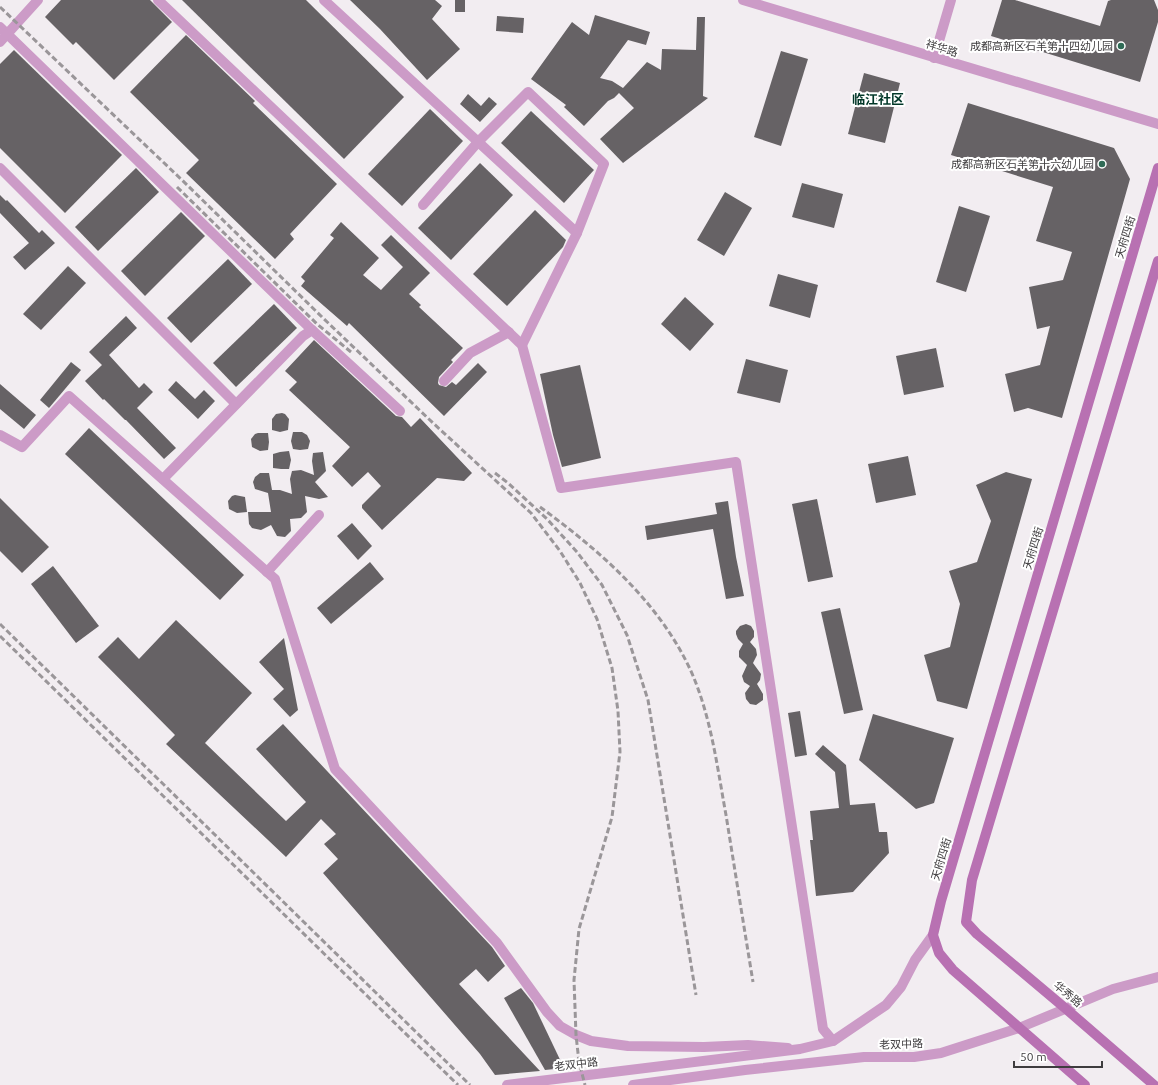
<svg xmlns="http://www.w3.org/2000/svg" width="1158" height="1085" viewBox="0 0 1158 1085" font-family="Ubuntu,'Noto Sans SC',sans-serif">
	<rect width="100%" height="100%" fill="#f2edf1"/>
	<g fill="#666265">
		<polygon points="61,0 150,0 172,22 114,80 76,42 73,45 45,17"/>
		<polygon points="182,0 306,0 404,97 344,159"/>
		<polygon points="350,0 435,0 442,6 432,19 460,49 427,80 380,29"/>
		<rect x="455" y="0" width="10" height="12"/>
		<polygon points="1002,0 1015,0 1100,26 1108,1 1111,0 1154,0 1158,10 1158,22 1140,82 991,36"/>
		<polygon points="595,15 650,32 646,45 628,40 600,78 612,81 623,88 647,62 661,70 662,49 696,50 697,17 705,17 703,96 708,98 623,163 600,139 634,108 619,93 614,98 608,101 584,126 564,107 566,105 531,79 572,22 589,35"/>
		<polygon points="497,16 524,18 523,33 496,31"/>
		<polygon points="186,35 255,101 253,103 337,184 290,234 294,239 275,259 186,173 199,160 130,92"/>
		<polygon points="14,50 122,155 65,213 0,148 0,64"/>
		<polygon points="781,51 808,59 781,146 754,137"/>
		<polygon points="864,73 900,83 885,143 848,134"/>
		<polygon points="468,94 481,106 489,97 497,104 480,122 460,104"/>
		<polygon points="968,103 1114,148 1130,179 1062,418 1028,408 1014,412 1005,374 1040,365 1050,326 1037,329 1029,287 1063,280 1072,252 1036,241 1053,187 951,155"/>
		<polygon points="430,109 463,141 402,206 368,174"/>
		<polygon points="531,111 594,170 564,203 501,143"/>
		<polygon points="480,163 513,195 451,260 418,228"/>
		<polygon points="136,168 159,192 98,251 75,227"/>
		<polygon points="802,183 843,194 834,228 792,217"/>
		<polygon points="725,192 752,208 724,256 697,240"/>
		<polygon points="0,195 6,201 7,200 39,233 42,230 55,243 25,270 13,257 29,243 0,213"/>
		<polygon points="959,206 990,216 966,292 936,282"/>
		<polygon points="535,210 566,240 563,247 507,306 473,274"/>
		<polygon points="181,212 205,236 145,296 121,271"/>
		<polygon points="341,222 379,258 363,275 381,290 403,267 381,245 391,235 430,273 409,294 421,305 419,307 463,348 451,360 453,362 439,377 438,383 439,385 446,387 452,382 456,385 478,363 487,372 444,416 349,323 347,326 301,286 305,281 301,277 334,238 330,235"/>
		<polygon points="228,259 252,284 191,343 167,318"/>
		<polygon points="68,266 86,283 41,330 23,314"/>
		<polygon points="778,274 818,285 810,318 769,306"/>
		<polygon points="685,297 714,324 690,351 661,324"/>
		<polygon points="274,304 297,328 236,387 213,363"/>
		<polygon points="126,316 137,328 109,355 139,388 144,383 153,392 137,408 176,448 164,459 126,420 125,420 104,399 103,400 85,381 102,365 89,352"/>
		<polygon points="314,340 396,416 402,417 411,427 420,418 472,473 464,481 437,478 382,530 362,508 362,505 381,486 368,472 352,487 332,466 350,447 289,390 297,382 285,371"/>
		<polygon points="936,348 944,387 904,395 896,356"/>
		<polygon points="746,359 788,370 780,403 737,393"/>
		<polygon points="71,362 81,370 49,408 40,400"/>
		<polygon points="580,365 601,458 562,467 553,435 540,374"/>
		<polygon points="176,381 195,399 204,390 215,401 198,419 168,390"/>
		<polygon points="0,384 36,415 24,429 0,409"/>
		<polygon points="282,413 285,414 289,419 288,430 280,432 272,430 272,419 276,414"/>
		<polygon points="89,428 244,575 220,600 65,454"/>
		<polygon points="293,432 302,432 307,435 310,441 308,449 300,450 293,449 291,441"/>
		<polygon points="258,433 268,433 269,442 268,450 260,451 252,447 251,439 255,434"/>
		<polygon points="289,451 291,460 289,469 281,469 273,468 273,454 280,452"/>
		<polygon points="323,452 326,471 315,482 328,497 319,499 305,496 307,512 301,518 290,519 291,531 285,537 277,536 271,525 261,530 252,528 249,524 248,512 271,512 268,493 255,489 253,482 255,477 260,473 269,473 272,490 280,490 292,494 290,479 292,471 301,470 314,475 312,461 313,453"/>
		<polygon points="908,456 916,495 876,503 868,464"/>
		<polygon points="1006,472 1032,479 967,709 937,701 924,655 950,647 960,604 949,571 977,562 991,521 976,485"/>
		<polygon points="235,495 245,497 247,512 237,513 229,509 228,501 232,496"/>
		<polygon points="0,498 49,547 22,573 0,551"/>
		<polygon points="817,499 833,577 808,582 792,504"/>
		<polygon points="728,501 736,557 744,596 726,599 713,529 647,540 645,526 717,514 715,503"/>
		<polygon points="352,523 372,546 358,560 337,536"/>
		<polygon points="370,562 384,579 331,624 317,608"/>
		<polygon points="53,566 99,626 76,643 31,584"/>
		<polygon points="840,608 863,710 844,714 821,612"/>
		<polygon points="176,620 252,693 205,743 286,821 306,802 256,749 283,724 492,947 505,966 488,982 476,969 459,984 540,1071 495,1075 480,1054 323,873 338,859 324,844 336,834 321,819 286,857 166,744 175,735 98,657 118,637 139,659"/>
		<polygon points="746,624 751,626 754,631 754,637 750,642 756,649 757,655 753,663 761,674 760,680 757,684 763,694 763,700 756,705 750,704 746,699 745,693 750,686 744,682 742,676 747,665 739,657 739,651 743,644 738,639 736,634 736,631 740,626"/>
		<polygon points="284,638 298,710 290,717 273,699 284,689 259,662"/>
		<polygon points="800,711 807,755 795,757 788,713"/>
		<polygon points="873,714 954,738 934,803 916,809 859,760"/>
		<polygon points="823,745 846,765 850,805 875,803 879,832 887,832 889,853 853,892 816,896 810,840 813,840 810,811 839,808 835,772 815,754"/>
		<polygon points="521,988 533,1003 564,1068 545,1070 504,998"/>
	</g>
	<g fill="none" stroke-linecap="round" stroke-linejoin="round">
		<g stroke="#cc9bc7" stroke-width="10">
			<polyline points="158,0 522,345 561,488 736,462 823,1029 833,1041"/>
			<polyline points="324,0 577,233 522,345"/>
			<polyline points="743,0 1158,124"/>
			<polyline points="0,27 312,330"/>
			<polyline points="0,42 38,0"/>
			<polyline points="934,58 951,0"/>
			<polyline points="0,168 236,404"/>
			<polyline points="423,205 478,142 528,92 604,164 577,233"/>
			<polyline points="444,381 470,353 509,332"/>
			<polyline points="0,435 22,447 69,396 275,579 335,769 497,943 547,1012 560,1026 576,1035 591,1041 628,1046 704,1047 748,1045 788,1048"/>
			<polyline points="163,479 303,336 312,330 400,411"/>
			<polyline points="267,572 319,515"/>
		</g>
		<g stroke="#cc9bc7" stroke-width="10">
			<polyline points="507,1085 800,1049 833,1041 886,1005 901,987 915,960 933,935"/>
			<polyline points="633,1085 745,1070 864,1057 914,1057 941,1053 1019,1028 1113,989 1158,977"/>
		</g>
		<g stroke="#b871b2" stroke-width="10">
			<polyline points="1085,1085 953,970 939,953 933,935 941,901 1158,168"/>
			<polyline points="1154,1085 1065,1008 977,934 966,922 972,880 1158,261"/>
		</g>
		<g stroke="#9a9699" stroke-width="3" stroke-dasharray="6 3" stroke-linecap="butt">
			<polyline points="0,7 182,180 323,318 433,423 531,513 560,551 580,583 597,619 612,668 618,711 620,752 612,817 579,929 574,980 576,1035 579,1062 585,1085"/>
			<polyline points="177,187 317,324 351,352"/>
			<polyline points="495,473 508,483 547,519 577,552 602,585 627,635 648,700 696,995"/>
			<path d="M540,507C599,550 658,601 690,669C711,715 717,766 726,815C735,871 744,927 753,982"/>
			<polyline points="0,624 470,1085"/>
			<polyline points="0,636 458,1085"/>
		</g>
	</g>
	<g fill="#2f6b56" stroke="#fff" stroke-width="1.5">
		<circle cx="1121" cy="46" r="4"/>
		<circle cx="1102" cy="164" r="4"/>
	</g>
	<g text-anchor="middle" stroke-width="4" stroke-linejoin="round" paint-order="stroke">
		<g font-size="11" fill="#3e3c3e" stroke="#fff" text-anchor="end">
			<text x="1113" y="50">成都高新区石羊第十四幼儿园</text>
			<text x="1094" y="168">成都高新区石羊第十六幼儿园</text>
		</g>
		<g font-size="11" fill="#3e3c3e" stroke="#fff">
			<text transform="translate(942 48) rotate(17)" y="4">祥华路</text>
			<text transform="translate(1125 237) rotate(-73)" y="4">天府四街</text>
			<text transform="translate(1033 548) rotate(-73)" y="4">天府四街</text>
			<text transform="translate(941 859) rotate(-73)" y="4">天府四街</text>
			<text transform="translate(1068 994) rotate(40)" y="4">华秀路</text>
			<text transform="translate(901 1044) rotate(-2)" y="4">老双中路</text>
			<text transform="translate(576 1064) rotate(-7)" y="4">老双中路</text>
		</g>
		<g font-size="13" font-weight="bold" fill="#013728" stroke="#fff">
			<text x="878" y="104">临江社区</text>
		</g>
	</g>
	<path d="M1014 1061v6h88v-6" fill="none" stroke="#3e3c3e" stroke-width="2"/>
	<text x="1020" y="1061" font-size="12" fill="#3e3c3e" stroke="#ffffff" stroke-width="3" paint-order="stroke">50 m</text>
</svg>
